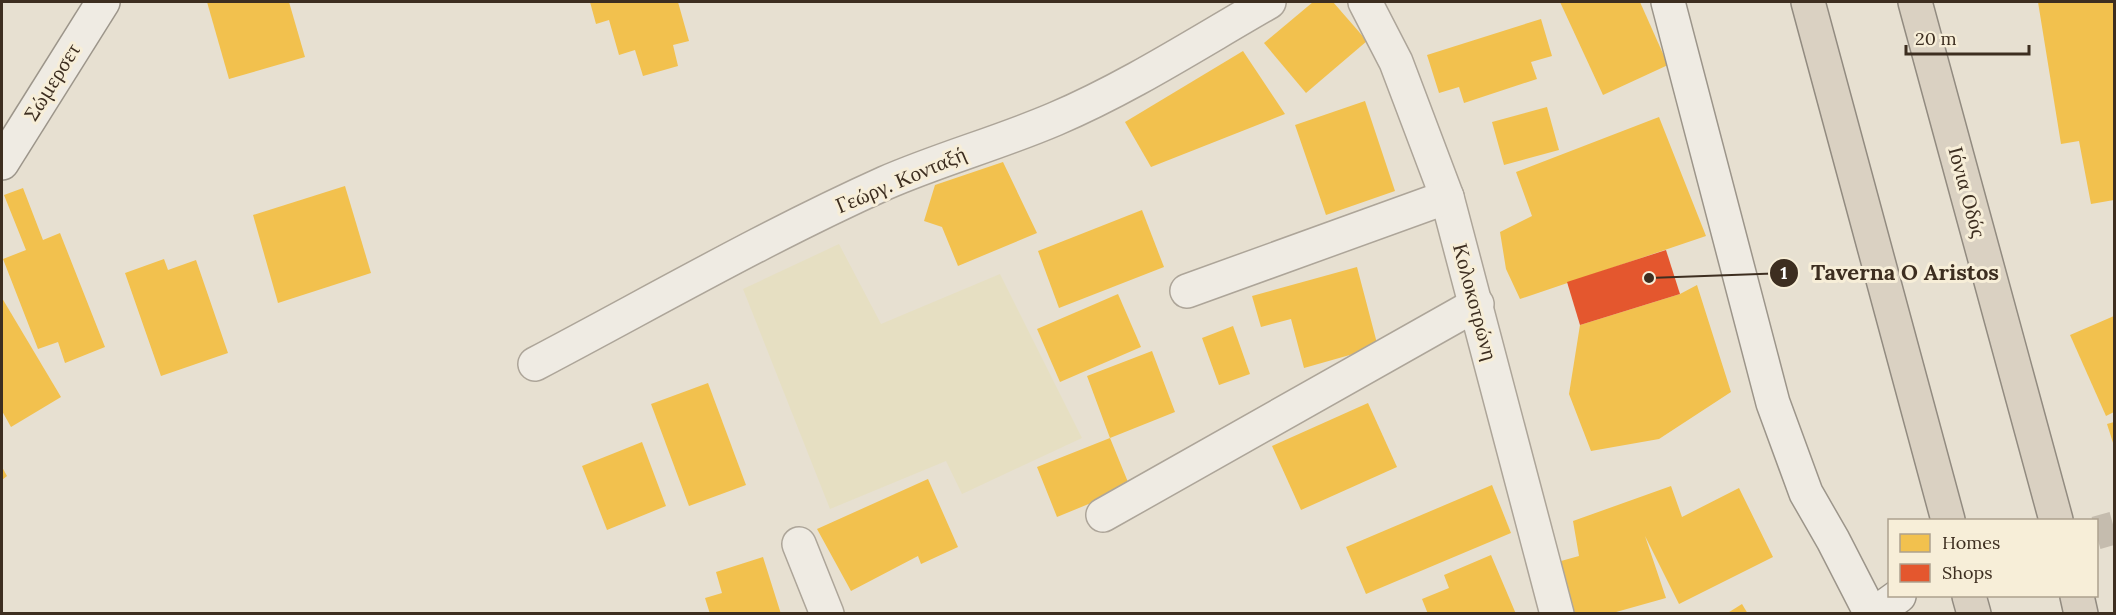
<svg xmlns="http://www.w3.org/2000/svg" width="2116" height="615" viewBox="0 0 2116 615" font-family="Lora,serif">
	<rect width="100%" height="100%" fill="#e7e0d1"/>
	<polygon fill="#e6dfc2" points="839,244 881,324 1000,274 1082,438 962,494 946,461 830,509 743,289"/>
	<g fill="#f2c14e">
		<polygon points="207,2 289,2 305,57 229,79"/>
		<polygon points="590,2 678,2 689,41 673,45 678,66 643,76 635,50 619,55 609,20 596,24"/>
		<polygon points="1313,2 1333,2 1367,41 1306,93 1264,43"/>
		<polygon points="1560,2 1640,2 1668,65 1603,95"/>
		<polygon points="2038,2 2114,2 2114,200 2091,204 2079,141 2061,144"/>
		<polygon points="1541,19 1552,56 1531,62 1537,79 1464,103 1459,87 1439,93 1427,55"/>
		<polygon points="1243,51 1285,114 1151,167 1125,122"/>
		<polygon points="1365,101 1395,191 1326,215 1295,125"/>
		<polygon points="1547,107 1559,150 1504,165 1492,122"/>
		<polygon points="1659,117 1706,236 1520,299 1506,269 1500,232 1532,216 1516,172"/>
		<polygon points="1003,162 1037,233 958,266 942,227 924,221 935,185"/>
		<polygon points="345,186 371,273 278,303 253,215"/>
		<polygon points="23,188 43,240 60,233 105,347 65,363 58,342 38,349 3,259 26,250 4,195"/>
		<polygon points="1142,210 1164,267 1059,308 1038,251"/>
		<polygon points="164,259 168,270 196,260 228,353 161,376 125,273"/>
		<polygon points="1357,267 1378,347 1304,368 1291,319 1261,327 1252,296"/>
		<polygon points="1697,285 1731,392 1659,439 1591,451 1569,394 1580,325 1680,294"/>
		<polygon points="1118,294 1141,347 1060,382 1037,329"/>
		<polygon points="2,298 61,397 11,427 2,411"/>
		<polygon points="2114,316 2114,412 2106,416 2070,335"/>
		<polygon points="1233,326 1250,374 1219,385 1202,338"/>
		<polygon points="1152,351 1175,412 1110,438 1130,487 1057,517 1037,467 1110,438 1087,376"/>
		<polygon points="708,383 746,485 689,506 651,404"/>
		<polygon points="1368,403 1397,467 1301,510 1272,446"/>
		<polygon points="2114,422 2114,446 2107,424"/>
		<polygon points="642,442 666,506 607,530 582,466"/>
		<polygon points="2,467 7,476 2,480"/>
		<polygon points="928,479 958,547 921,564 918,556 851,591 817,529"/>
		<polygon points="1492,485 1511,533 1366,594 1346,547"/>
		<polygon points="1671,486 1682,517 1739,488 1773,557 1679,604 1645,536 1666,598 1609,614 1575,614 1561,561 1579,556 1573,521"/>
		<polygon points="1491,555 1516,614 1428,614 1422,599 1449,588 1444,575"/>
		<polygon points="763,557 781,614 710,614 705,598 722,593 716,572"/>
		<polygon points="1742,604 1748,614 1726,614"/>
	</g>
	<polygon fill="#e4572e" points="1666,250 1680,294 1580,325 1567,282"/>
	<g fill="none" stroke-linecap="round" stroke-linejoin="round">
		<polyline stroke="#c5bcae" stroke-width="33" stroke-dasharray="33 16" stroke-linecap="butt" points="2096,533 2114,528"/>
		<defs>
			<g id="street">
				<polyline points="1365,2 1396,62 1447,197 1557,614"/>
				<polyline points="1187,291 1447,197"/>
				<path d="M535,364C651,303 765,237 885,183C940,159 999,143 1055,119C1130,87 1199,42 1269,2"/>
				<polyline points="1103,515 1477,304"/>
				<polyline points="799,544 827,614"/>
			</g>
			<g id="secondary">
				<polyline points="1668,2 1773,403 1806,493 1833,540 1871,614"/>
				<polyline points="2,163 103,2"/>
				<polyline points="1874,614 1899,596"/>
			</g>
			<g id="highway">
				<polyline points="1808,2 1948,520"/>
				<polyline points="1915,2 2056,520"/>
				<polyline points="1969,596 1974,614"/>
				<polyline points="2077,596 2081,614"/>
			</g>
		</defs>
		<use href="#street" stroke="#ada599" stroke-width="36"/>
		<use href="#secondary" stroke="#9c958a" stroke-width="36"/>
		<use href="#highway" stroke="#928b80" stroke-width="36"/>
		<use href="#street" stroke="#efebe3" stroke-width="33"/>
		<use href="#secondary" stroke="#efebe3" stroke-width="33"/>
		<use href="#highway" stroke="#dad1c2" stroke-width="33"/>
	</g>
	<g text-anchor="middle" stroke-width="6" stroke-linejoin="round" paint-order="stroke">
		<g font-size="21" fill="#3d2e20" stroke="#f7eed8">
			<text transform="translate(52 82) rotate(-58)" y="7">Σώμερσετ</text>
			<text transform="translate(901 180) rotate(-23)" y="7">Γεώργ. Κονταξή</text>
			<text transform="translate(1967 192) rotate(75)" y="7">Ιόνια Οδός</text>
			<text transform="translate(1475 302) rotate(75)" y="7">Κολοκοτρώνη</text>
		</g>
	</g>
	<path fill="none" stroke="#3d2e20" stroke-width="2" d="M1649 278L1784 273"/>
	<g fill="#3d2e20" stroke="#f7eed8" stroke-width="2">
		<circle cx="1649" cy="278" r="6"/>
		<circle cx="1784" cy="273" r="15"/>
	</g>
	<g font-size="18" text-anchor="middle" font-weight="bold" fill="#fff">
		<text x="1784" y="279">1</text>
	</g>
	<g font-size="22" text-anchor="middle" font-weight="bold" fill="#3d2e20" stroke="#f7eed8" stroke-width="6" stroke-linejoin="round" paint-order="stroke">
		<text x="1905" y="280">Taverna O Aristos</text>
	</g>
	<rect width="2116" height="615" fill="none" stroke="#3d2e20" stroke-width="6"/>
	<rect x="1888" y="519" width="210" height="78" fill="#f7eed8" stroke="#ada18e" stroke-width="1.5"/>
	<rect x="1900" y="534" width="30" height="18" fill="#f2c14e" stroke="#ada18e" stroke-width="1.5"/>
	<text x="1942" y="549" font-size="18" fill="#3d2e20">Homes</text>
	<rect x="1900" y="564" width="30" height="18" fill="#e4572e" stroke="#ada18e" stroke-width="1.5"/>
	<text x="1942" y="579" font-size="18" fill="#3d2e20">Shops</text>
	<path d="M1906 45v9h123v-9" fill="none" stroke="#3d2e20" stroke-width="3"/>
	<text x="1915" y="45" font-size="18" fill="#3d2e20" stroke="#f7eed8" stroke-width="4.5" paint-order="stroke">20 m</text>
</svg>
